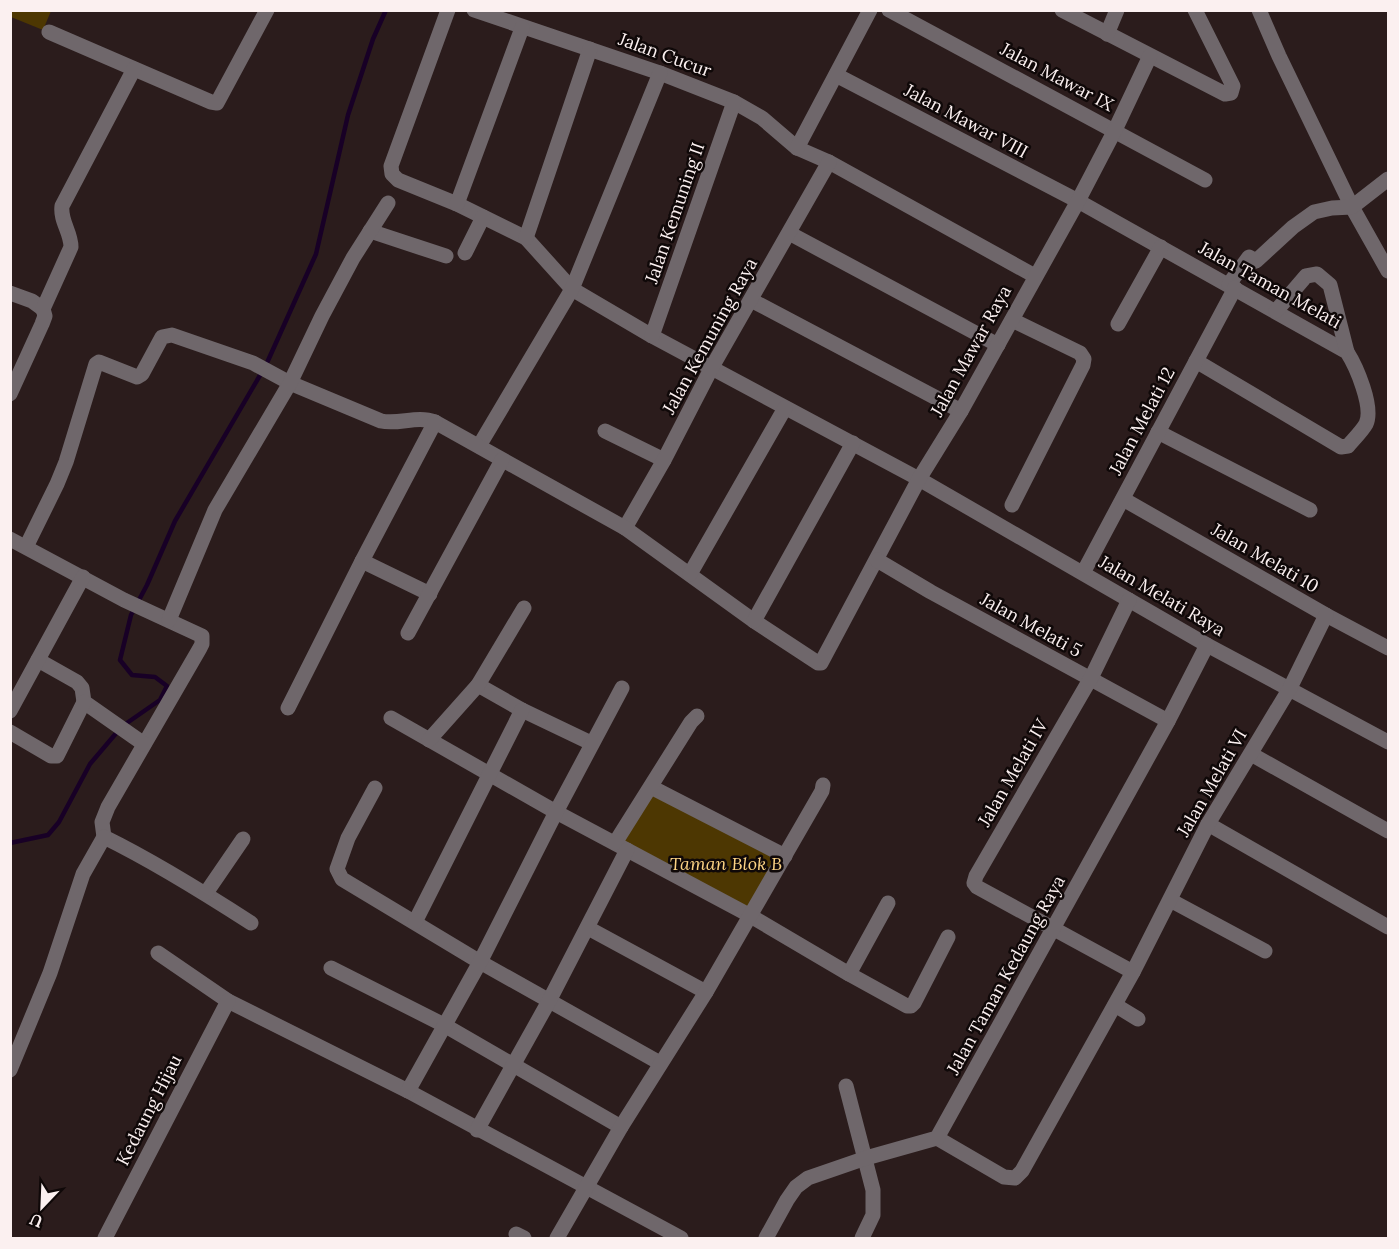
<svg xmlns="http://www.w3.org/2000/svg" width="1399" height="1249" viewBox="0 0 1399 1249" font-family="Lora,serif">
	<rect width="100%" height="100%" fill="#2b1c1c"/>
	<g fill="#4d3702">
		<polygon points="10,11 51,11 43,30 11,17"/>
		<polygon points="651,787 785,856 749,915 615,843"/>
	</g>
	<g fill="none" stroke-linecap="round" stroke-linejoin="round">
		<g stroke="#180026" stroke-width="4.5">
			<polyline points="124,725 160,700 167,686 155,677 132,675 120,660 131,615 147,585 175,521 266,365 316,254 348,115 373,39 386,10"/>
			<polyline points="10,843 48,835 59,822 90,764 118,731"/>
		</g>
		<g stroke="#6f676b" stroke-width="15">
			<polyline points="448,10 391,166 392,174 398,180 457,204 526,238 572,289 652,336 919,479 1207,645 1388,742"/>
			<polyline points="474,10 660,73 734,102 762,118 797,148 829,162 1035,276"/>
			<polyline points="889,10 1205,180"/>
			<polyline points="1062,10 1225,94 1231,93 1233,86 1195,10"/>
			<polyline points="1259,10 1279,56 1352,207 1388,271"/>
			<polyline points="49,32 211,102 217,103 267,10"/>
			<polyline points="1107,34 1117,10"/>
			<path d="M836,75L1078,201L1347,352C1356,366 1374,407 1366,424C1362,431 1354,439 1348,446L1341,447L1196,361"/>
			<polyline points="797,148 870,10"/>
			<polyline points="457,204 522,28"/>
			<polyline points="370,231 446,256"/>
			<polyline points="789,233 998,345"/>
			<polyline points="526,238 590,49"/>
			<polyline points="465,253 483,217"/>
			<polyline points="1229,284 1249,257 1256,261 1293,227 1314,212 1332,208 1352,207 1388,179"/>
			<polyline points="10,293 32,301 43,309"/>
			<polyline points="751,300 961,411"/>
			<polyline points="1276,311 1306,276 1317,274 1330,285 1347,352"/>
			<polyline points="1118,324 1161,247"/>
			<polyline points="652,336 734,102"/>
			<path d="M10,394L42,324L45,316L43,309L71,247C71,232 60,221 62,206L134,69"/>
			<polyline points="605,431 664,460"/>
			<polyline points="1158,432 1310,510"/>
			<polyline points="479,446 572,289 660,73"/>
			<polyline points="1123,499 1326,615 1388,648"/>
			<polyline points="1012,505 1083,365 1084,359 1080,353 1012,320"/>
			<polyline points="625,528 664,460 712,367 829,162"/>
			<polyline points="10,539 124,600 202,636 202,644 200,648 108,807 102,822 104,837"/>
			<path d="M26,547L57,484L66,462L96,364L99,362L137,377L142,374L162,337L172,335L253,363L290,383L381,421C399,425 417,415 435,422L625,528L754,621L818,663H821L919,479L961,411L1078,201L1115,130L1150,56"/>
			<polyline points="877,560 931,592 1168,721"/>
			<polyline points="362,561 430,594"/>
			<polyline points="1083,573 1235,288"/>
			<polyline points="690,574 785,408"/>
			<polyline points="1129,600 1092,676 976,876 974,883 977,887 1133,972"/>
			<polyline points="169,620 215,510 290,383 322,316 353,258 388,203"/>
			<polyline points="754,621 853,443"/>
			<polyline points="408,633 502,460"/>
			<polyline points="38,660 77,682 82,688 84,702 144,744"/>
			<polyline points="478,685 522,710 591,743"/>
			<polyline points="288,708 362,561 435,422"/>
			<polyline points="10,711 83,577"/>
			<polyline points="391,718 556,812 749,915 849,974 907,1006 911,1006 914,1003 948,937"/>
			<polyline points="10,732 51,756 57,756 84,702"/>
			<polyline points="429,740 478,685 524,608"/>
			<polyline points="1251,754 1388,831"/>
			<polyline points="651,787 785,856"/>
			<polyline points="375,788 348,838 337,869 342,879 480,962 660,1063"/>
			<polyline points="1208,824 1388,927"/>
			<path d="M104,837C155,862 203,892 251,923"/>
			<polyline points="615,843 691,722 697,716"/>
			<polyline points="206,893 243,839"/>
			<polyline points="1170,900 1265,951"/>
			<polyline points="415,922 522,710"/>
			<polyline points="588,928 706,992"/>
			<polyline points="158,953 228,1001 408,1091 681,1238"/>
			<polyline points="331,968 444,1025 621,1127"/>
			<polyline points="849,974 888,903"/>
			<polyline points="1115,1005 1138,1019"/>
			<polyline points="10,1070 50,973 83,874 104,837"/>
			<polyline points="846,1086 873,1190 873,1215 862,1238"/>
			<polyline points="408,1091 480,962 556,812 622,688"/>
			<polyline points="477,1130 549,1001 627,850"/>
			<polyline points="937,1138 1004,1177 1015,1178 1022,1171 1133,972 1208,824 1290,688 1326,615"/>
			<polyline points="516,1234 524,1238"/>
			<polyline points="105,1238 228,1001"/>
			<polyline points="557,1238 621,1127 706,992 822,791 823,785"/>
			<polyline points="766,1238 787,1200 796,1187 808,1178 866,1158 937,1138 1168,721 1207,645"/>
		</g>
	</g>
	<g text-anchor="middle" stroke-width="5" stroke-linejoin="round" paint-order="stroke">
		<g font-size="18" fill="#fbf0f0" stroke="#0f0808">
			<text transform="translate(665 55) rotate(20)" y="6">Jalan Cucur</text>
			<text transform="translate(1057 77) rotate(28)" y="6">Jalan Mawar IX</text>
			<text transform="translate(966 121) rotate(28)" y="6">Jalan Mawar VIII</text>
			<text transform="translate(675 213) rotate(-71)" y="6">Jalan Kemuning II</text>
			<text transform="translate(1270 285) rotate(29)" y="6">Jalan Taman Melati</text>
			<text transform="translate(710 336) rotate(-61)" y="6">Jalan Kemuning Raya</text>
			<text transform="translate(971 351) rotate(-61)" y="6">Jalan Mawar Raya</text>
			<text transform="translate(1142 421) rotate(-62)" y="6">Jalan Melati 12</text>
			<text transform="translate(1265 558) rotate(30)" y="6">Jalan Melati 10</text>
			<text transform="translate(1162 596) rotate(30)" y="6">Jalan Melati Raya</text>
			<text transform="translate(1031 625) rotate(29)" y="6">Jalan Melati 5</text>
			<text transform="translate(1013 773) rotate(-60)" y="6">Jalan Melati IV</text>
			<text transform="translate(1212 783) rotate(-60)" y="6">Jalan Melati VI</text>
			<text transform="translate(1006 975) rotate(-61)" y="6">Jalan Taman Kedaung Raya</text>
			<text transform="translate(149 1110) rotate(-63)" y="6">Kedaung Hijau</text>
		</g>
		<g font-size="18" font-style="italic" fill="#fcd384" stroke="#0f0808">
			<text x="726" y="870">Taman Blok B</text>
		</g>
	</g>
	<rect width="1399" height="1249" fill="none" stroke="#fbf0f0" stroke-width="24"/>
	<g transform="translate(42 1207) rotate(203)" stroke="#0f0808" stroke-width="4.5" paint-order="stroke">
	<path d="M0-4.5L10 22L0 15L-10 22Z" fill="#fbf0f0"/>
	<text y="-9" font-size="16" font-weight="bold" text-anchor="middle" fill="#fbf0f0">U</text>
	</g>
</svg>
